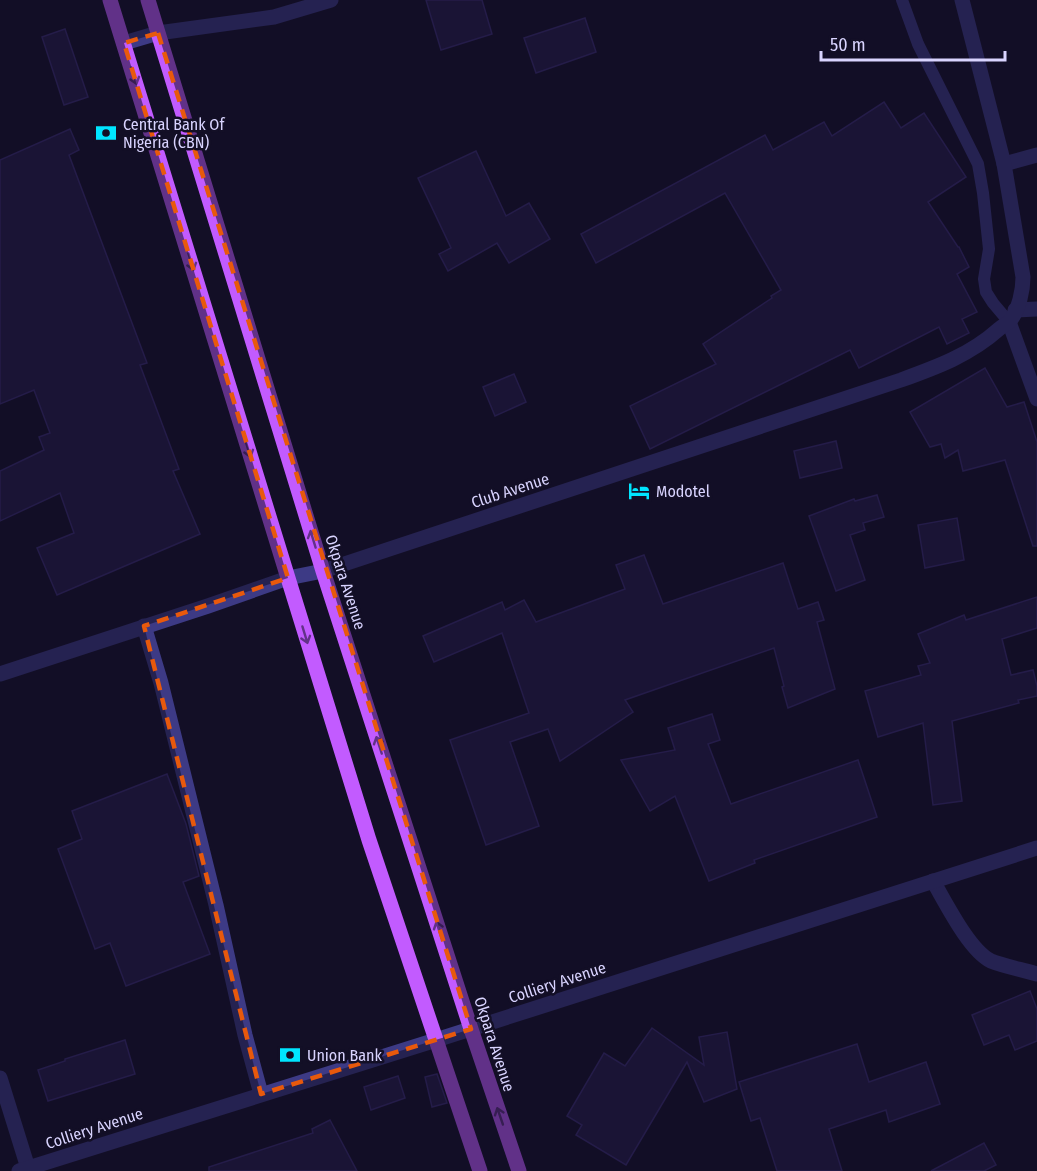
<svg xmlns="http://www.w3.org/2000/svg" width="1037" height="1171" viewBox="0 0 1037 1171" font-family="'Fira Sans Condensed',sans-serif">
	<rect width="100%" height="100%" fill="#130f26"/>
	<g fill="#241b47" stroke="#3b2d73" stroke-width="1.5">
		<polygon points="426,0 482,0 492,34 441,50"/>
		<polygon points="585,18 596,52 536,73 524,38"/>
		<polygon points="65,29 88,97 64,105 42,37"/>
		<polygon points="884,102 901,128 924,113 966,177 928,202 958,247 959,247 969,267 957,274 977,312 962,319 969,333 947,344 939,327 859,368 850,350 650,449 630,406 716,364 703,344 772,298 771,296 781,290 725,193 596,263 581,234 765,135 773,150 824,122 832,136"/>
		<polygon points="70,129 79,150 69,155 147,363 140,365 179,469 173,471 200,534 57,595 37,548 74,533 60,493 0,521 0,471 44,450 39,437 50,433 34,390 0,404 0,160"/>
		<polygon points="476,151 506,216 529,203 550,239 509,263 497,243 448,271 439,254 451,248 418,178"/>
		<polygon points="985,368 1007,407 1024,402 1037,442 1037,546 1033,546 1005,460 963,471 958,450 945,458 941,444 930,447 910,412"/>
		<polygon points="514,374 526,402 495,416 483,387"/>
		<polygon points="836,441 842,468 800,478 794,451"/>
		<polygon points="877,495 884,517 863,523 865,530 850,535 865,580 836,591 809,516 854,499 855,501"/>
		<polygon points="957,518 964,560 925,568 918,525"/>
		<polygon points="644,555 663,604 783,563 798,609 818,602 824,620 817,622 835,689 788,708 782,687 784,686 774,648 625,700 633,712 560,761 548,729 510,742 539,826 486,845 450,740 529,713 502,633 434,662 423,636 502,602 505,610 524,600 536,622 625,589 616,565"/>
		<polygon points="1037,597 1037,628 1002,639 1011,675 1033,670 1037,686 1037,696 1018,700 1019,703 952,721 962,801 933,805 923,723 878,737 865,691 921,675 918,666 930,663 918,634 964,615 966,620"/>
		<polygon points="712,714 720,740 708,744 731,804 858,760 877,817 754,860 755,863 709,881 675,796 650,811 621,760 675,750 668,728"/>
		<polygon points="167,774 186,824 199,876 183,882 210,954 126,986 110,943 95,949 58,849 82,839 72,811"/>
		<polygon points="1030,991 1037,1009 1037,1041 1015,1050 1009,1035 984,1045 972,1015"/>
		<polygon points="652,1028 704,1065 699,1037 727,1032 737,1089 704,1102 687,1062 626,1165 576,1135 582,1125 567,1116 604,1053 625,1066"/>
		<polygon points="125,1040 135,1074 48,1101 38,1070 65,1061 65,1059"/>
		<polygon points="857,1044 869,1082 926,1062 940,1104 889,1122 886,1110 829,1129 842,1171 777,1171 760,1118 751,1121 739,1082"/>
		<polygon points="437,1074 447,1103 432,1107 425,1077"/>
		<polygon points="398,1076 405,1098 371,1110 364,1087"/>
		<polygon points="330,1120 357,1171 209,1171 209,1167 313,1133 312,1129"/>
		<polygon points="984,1143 996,1165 984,1171 931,1171"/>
	</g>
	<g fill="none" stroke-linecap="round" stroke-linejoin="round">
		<polyline stroke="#3d3a85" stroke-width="12" points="902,0 918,44 978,164 983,193 989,249 984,279 986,292 993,303 1009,322"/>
		<g stroke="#3d3a85" stroke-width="15">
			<polyline points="124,43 158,33 274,17 331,0"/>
			<polyline points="1004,164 1037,155"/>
			<polyline points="1015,310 1037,309"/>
			<polyline points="1009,322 1037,399"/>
			<polyline points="144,626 161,683 216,905 245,1035 261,1094"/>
			<path d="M0,674L208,606L288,578L323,571L901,380C937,367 970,355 999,329C1002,326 1007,324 1010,321C1019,309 1023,291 1023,277L1004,164L962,0"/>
			<path d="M933,881C946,903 969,950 991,961C1003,966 1024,970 1037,974"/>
			<polyline points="0,1078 28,1168"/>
			<polyline points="19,1171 436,1040 1037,848"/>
		</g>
		<g stroke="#c25bff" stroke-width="15">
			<polyline points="110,0 288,578 369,840 480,1171"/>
			<polyline points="148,0 323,571 471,1029 519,1171"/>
		</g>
	</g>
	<defs><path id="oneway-shaft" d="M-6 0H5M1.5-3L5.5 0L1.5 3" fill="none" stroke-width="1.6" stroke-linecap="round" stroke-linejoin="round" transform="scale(1.5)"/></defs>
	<g stroke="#623188">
		<use href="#oneway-shaft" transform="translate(134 76) rotate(73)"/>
		<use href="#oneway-shaft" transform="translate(191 262) rotate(73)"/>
		<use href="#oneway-shaft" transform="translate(248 449) rotate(73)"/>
		<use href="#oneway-shaft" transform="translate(313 539) rotate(-107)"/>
		<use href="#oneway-shaft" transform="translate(305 635) rotate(73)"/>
		<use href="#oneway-shaft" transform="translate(379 745) rotate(-108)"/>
		<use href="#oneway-shaft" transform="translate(439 930) rotate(-108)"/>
		<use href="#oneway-shaft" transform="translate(500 1116) rotate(-109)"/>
	</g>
	<path d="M0 0H1037V1171H0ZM158,33L471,1029L261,1094L144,626L288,578L124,43Z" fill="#130f26" fill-opacity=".55" fill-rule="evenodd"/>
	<path fill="none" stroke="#e8590c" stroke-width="4.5" stroke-dasharray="12 8" stroke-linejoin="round" d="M158,33L471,1029L261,1094L144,626L288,578L124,43Z"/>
	<defs>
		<symbol id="bank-bare" viewBox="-9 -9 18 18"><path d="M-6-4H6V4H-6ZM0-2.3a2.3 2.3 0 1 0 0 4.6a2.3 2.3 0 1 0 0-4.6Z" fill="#00e5ff" stroke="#130f26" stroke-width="2.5" paint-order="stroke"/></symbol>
		<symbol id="hotel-bare" viewBox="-9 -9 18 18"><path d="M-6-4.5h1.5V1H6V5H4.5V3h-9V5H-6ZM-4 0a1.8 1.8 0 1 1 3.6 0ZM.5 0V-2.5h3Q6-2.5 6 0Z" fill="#00e5ff" stroke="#130f26" stroke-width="2.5" paint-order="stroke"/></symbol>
	</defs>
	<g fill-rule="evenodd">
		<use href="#bank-bare" x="91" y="118" width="30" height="30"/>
		<use href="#hotel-bare" x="624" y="476" width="30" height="30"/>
		<use href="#bank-bare" x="275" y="1040" width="30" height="30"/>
	</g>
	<g text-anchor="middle" stroke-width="5" stroke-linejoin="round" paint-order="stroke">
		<g font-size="16" fill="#d9d4ff" stroke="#130f26" text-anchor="start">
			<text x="123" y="130">Central Bank Of<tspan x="123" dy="18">Nigeria (CBN)</tspan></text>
			<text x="656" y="497">Modotel</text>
			<text x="307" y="1061">Union Bank</text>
		</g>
		<g font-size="16" fill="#d9d4ff" stroke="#130f26">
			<text transform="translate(510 490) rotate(-18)" y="6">Club Avenue</text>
			<text transform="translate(346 582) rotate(72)" y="6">Okpara Avenue</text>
			<text transform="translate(557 982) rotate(-18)" y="6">Colliery Avenue</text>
			<text transform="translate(495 1044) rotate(72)" y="6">Okpara Avenue</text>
			<text transform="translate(94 1128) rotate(-18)" y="6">Colliery Avenue</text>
		</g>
	</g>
	<path d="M821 51v9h184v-9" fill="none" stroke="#d9d4ff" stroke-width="3"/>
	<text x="830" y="51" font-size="18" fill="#d9d4ff" stroke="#130f26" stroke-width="4.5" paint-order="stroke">50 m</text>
</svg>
